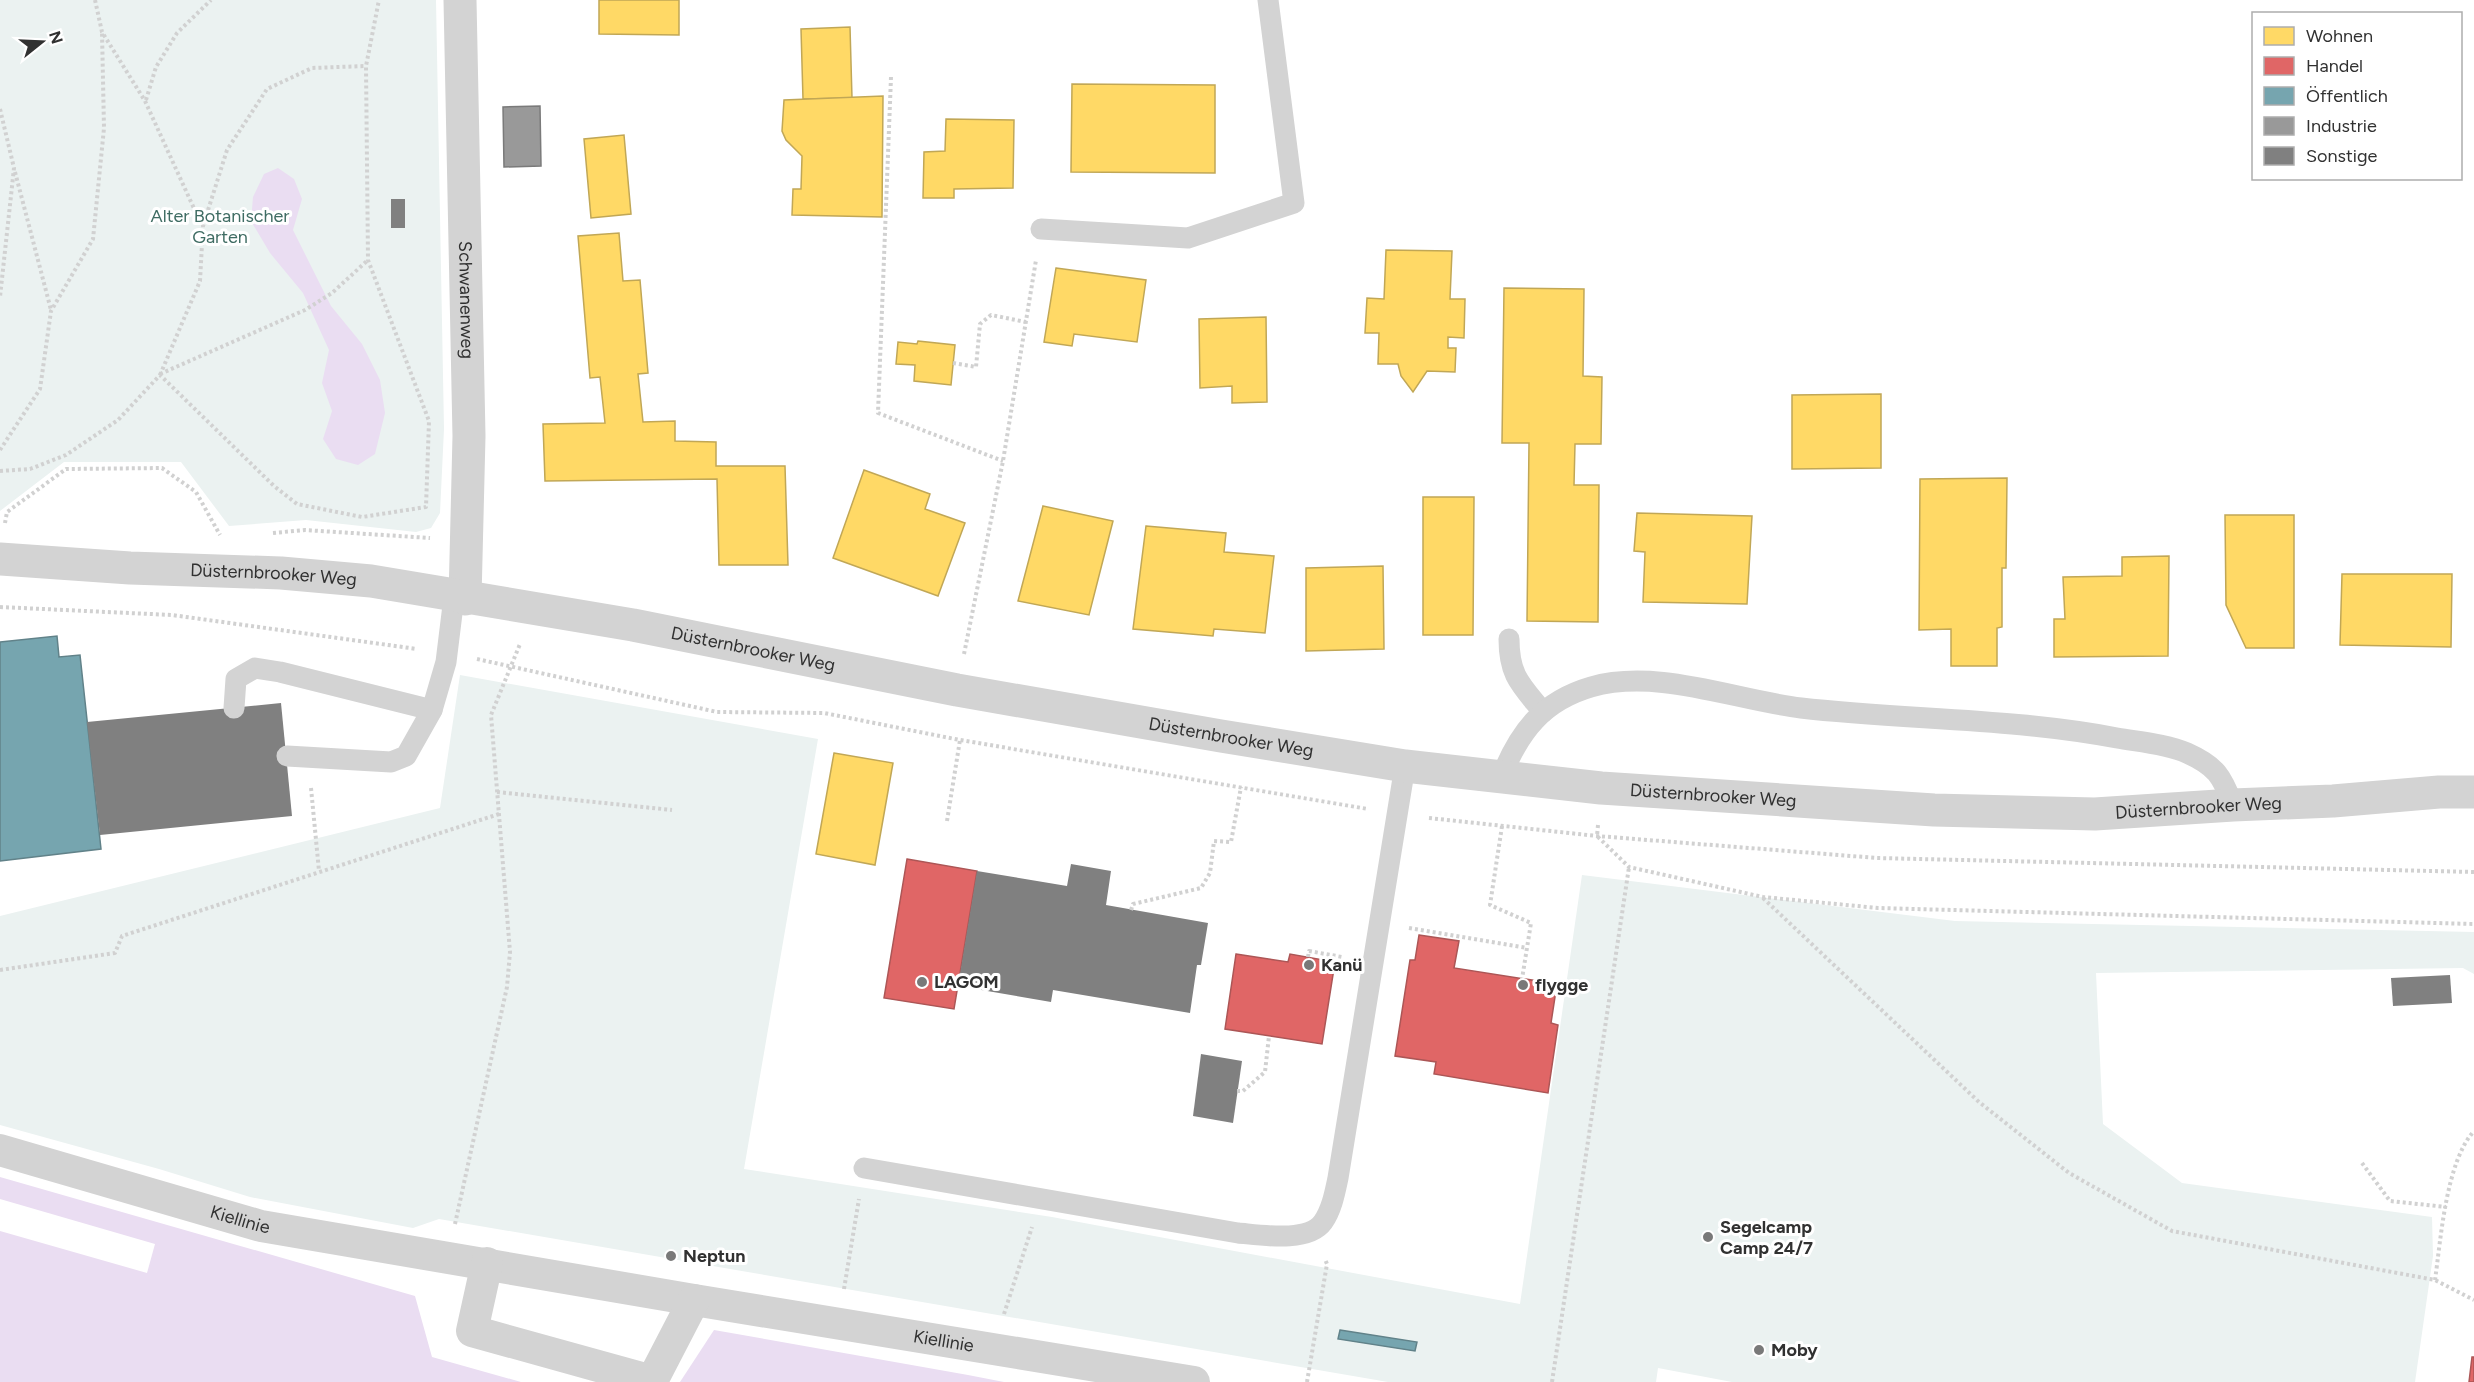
<svg xmlns="http://www.w3.org/2000/svg" width="2474" height="1382" viewBox="0 0 2474 1382" font-family="Figtree,sans-serif">
	<rect width="100%" height="100%" fill="#fff"/>
	<g fill="#ebf2f1">
		<polygon points="0,0 436,0 444,429 440,513 431,528 416,532 306,520 229,526 181,462 64,462 0,511"/>
		<polygon points="460,675 818,739 744,1169 1052,1217 1520,1304 1582,875 1955,921 2474,932 2474,974 2463,968 2096,973 2103,1124 2182,1183 2432,1217 2433,1256 2415,1382 1732,1382 1658,1368 1656,1382 1388,1382 439,1219 413,1228 250,1197 159,1169 0,1125 0,916 440,808"/>
	</g>
	<g fill="#eaddf2">
		<polygon points="278,168 294,179 302,199 293,230 331,306 362,344 380,380 385,413 375,454 358,465 336,459 323,439 332,411 322,383 329,350 303,293 270,253 251,221 253,197 264,174"/>
		<polygon points="0,1177 415,1296 432,1357 521,1382 0,1382"/>
		<polygon points="714,1330 968,1375 1004,1382 680,1382"/>
	</g>
	<polygon fill="#fff" points="0,1199 155,1244 147,1273 0,1231"/>
	<g fill="#ffd966" stroke="#c1a756" stroke-width="1.5">
		<polygon points="599,0 679,0 679,35 599,34"/>
		<polygon points="850,27 852,98 803,99 801,29"/>
		<polygon points="1072,84 1215,85 1215,173 1071,172"/>
		<polygon points="883,96 882,217 792,215 793,189 801,189 802,156 786,140 782,131 784,100"/>
		<polygon points="946,119 1014,120 1013,188 954,189 954,198 923,198 924,152 945,151"/>
		<polygon points="624,135 631,214 591,218 584,139"/>
		<polygon points="619,233 623,281 640,280 648,373 638,374 643,422 675,421 675,441 716,442 716,466 785,466 788,565 719,565 717,479 545,481 543,424 605,423 600,377 590,378 578,236"/>
		<polygon points="1386,250 1452,251 1450,299 1465,299 1464,338 1448,337 1448,348 1456,348 1455,372 1427,371 1413,392 1401,376 1398,364 1378,364 1379,333 1365,333 1367,298 1384,299"/>
		<polygon points="1056,268 1146,280 1137,342 1074,334 1072,346 1044,342"/>
		<polygon points="1504,288 1584,289 1583,376 1602,377 1601,444 1575,444 1574,485 1599,485 1598,622 1527,621 1529,443 1502,443"/>
		<polygon points="1266,317 1267,402 1232,403 1232,386 1200,388 1199,319"/>
		<polygon points="918,341 955,345 951,385 914,381 915,365 896,364 898,342 917,344"/>
		<polygon points="1881,394 1881,468 1792,469 1792,395"/>
		<polygon points="864,470 930,494 925,509 965,523 938,596 833,558"/>
		<polygon points="2007,478 2006,568 2002,568 2002,627 1997,628 1997,666 1951,666 1951,629 1919,630 1920,479"/>
		<polygon points="1423,497 1474,497 1473,635 1423,635"/>
		<polygon points="1043,506 1113,521 1089,615 1018,601"/>
		<polygon points="1637,513 1752,516 1747,604 1643,602 1645,552 1634,551"/>
		<polygon points="2225,515 2294,515 2294,648 2246,648 2226,605"/>
		<polygon points="1146,526 1226,533 1224,552 1274,556 1265,633 1214,629 1213,636 1133,629"/>
		<polygon points="2169,556 2168,656 2054,657 2054,619 2065,619 2063,577 2122,576 2122,557"/>
		<polygon points="1383,566 1384,649 1306,651 1306,568"/>
		<polygon points="2342,574 2452,574 2451,647 2340,645"/>
		<polygon points="834,753 893,763 875,865 816,854"/>
	</g>
	<g fill="#e06666" stroke="#ac5656" stroke-width="1.5">
		<polygon points="907,859 977,871 954,1009 884,998"/>
		<polygon points="1419,935 1459,941 1454,968 1557,984 1551,1023 1558,1025 1548,1093 1434,1074 1436,1062 1395,1056 1410,960 1415,960"/>
		<polygon points="1236,954 1288,962 1290,954 1335,962 1322,1044 1225,1029"/>
		<polygon points="2472,1357 2474,1357 2474,1382 2469,1382"/>
	</g>
	<g fill="#76a5af" stroke="#618289" stroke-width="1.5">
		<polygon points="57,636 59,657 80,655 101,849 0,861 0,642"/>
		<polygon points="1340,1330 1417,1342 1415,1351 1338,1339"/>
	</g>
	<polygon fill="#999" stroke="#7a7a7a" stroke-width="1.5" points="540,106 541,166 504,167 503,107"/>
	<g fill="#808080">
		<rect x="391" y="199" width="14" height="29"/>
		<polygon points="281,703 292,816 100,835 87,722"/>
		<polygon points="1071,864 1111,871 1106,905 1208,923 1201,965 1197,965 1190,1013 1053,990 1051,1002 958,986 977,871 1067,886"/>
		<polygon points="2450,975 2452,1003 2393,1006 2391,978"/>
		<polygon points="1201,1054 1242,1061 1233,1123 1193,1116"/>
	</g>
	<g fill="none" stroke-linecap="round" stroke-linejoin="round">
		<g stroke="#d1d1d1" stroke-width="4" stroke-dasharray="3 3" stroke-linecap="butt">
			<polyline points="95,0 102,32 145,101 202,226"/>
			<polyline points="891,77 878,413 1003,461"/>
			<polyline points="146,100 156,67 177,33 211,0"/>
			<polyline points="0,109 14,168 0,297"/>
			<polyline points="15,172 51,310"/>
			<polyline points="953,363 976,367 980,324 991,315 1026,322"/>
			<polyline points="160,374 305,310 332,293 368,260"/>
			<polyline points="160,375 200,281 203,226 227,150 267,89 312,68 366,66"/>
			<polyline points="0,450 40,389 51,311 93,239 104,128 102,32"/>
			<polyline points="0,471 30,469 66,455 118,420 160,375 274,486 297,504 362,517 426,507 429,421 368,260 366,66 379,0"/>
			<polyline points="5,523 7,512 66,469 162,468 196,492 220,535"/>
			<polyline points="273,533 305,530 430,538"/>
			<polyline points="0,607 172,615 417,649"/>
			<polyline points="964,654 1003,461 1036,260"/>
			<polyline points="477,659 717,712 824,713 960,740 1368,809"/>
			<polyline points="311,788 319,871"/>
			<polyline points="497,792 672,810"/>
			<polyline points="1429,818 1597,836 1877,858 2474,872"/>
			<polyline points="947,821 960,740"/>
			<polyline points="1598,825 1597,836 1629,867 1763,897 1878,908 2474,924"/>
			<polyline points="1502,826 1490,905 1531,923 1522,979"/>
			<polyline points="1763,898 1979,1102 2069,1173 2172,1231 2435,1280 2474,1300"/>
			<polyline points="1131,910 1133,904 1201,888 1210,873 1214,841 1231,842 1241,787"/>
			<polyline points="1409,928 1527,948"/>
			<polyline points="1308,957 1309,951 1342,957"/>
			<polyline points="0,970 115,953 122,936 499,814"/>
			<polyline points="1237,1091 1243,1091 1265,1072 1269,1036"/>
			<polyline points="2362,1163 2390,1201 2446,1207"/>
			<polyline points="455,1224 507,987 510,952 491,715 520,644"/>
			<path d="M2435,1280C2441,1238 2446,1162 2474,1131"/>
			<polyline points="844,1289 859,1199"/>
			<polyline points="1004,1314 1032,1227"/>
			<polyline points="1307,1382 1327,1264 1325,1259"/>
			<polyline points="1552,1382 1629,867"/>
		</g>
		<g stroke="#d3d3d3" stroke-width="21">
			<polyline points="1041,229 1188,238 1294,203 1268,0"/>
			<path d="M1509,639C1509,676 1521,685 1543,712"/>
			<polyline points="234,708 236,679 255,668 280,672 432,710"/>
			<polyline points="287,756 391,762 406,756 432,710 446,662 454,597"/>
			<path d="M1502,775C1520,731 1543,701 1591,687C1657,668 1735,700 1801,708C1906,720 2012,718 2117,738C2140,742 2166,744 2187,753C2216,766 2222,776 2233,805"/>
			<path d="M864,1168L1238,1233C1261,1235 1308,1243 1323,1222C1332,1209 1335,1192 1338,1178L1405,766"/>
		</g>
		<g stroke="#d3d3d3" stroke-width="32">
			<path id="s1" d="M0,1150L261,1226L694,1300L1194,1382"/>
			<polyline points="487,1263 472,1331 652,1381 694,1300"/>
		</g>
		<path stroke="#d3d3d3" stroke-width="33" id="s2" d="M460,0L469,436L465,599"/>
		<path stroke="#d3d3d3" stroke-width="33" id="s3" d="M0,559L130,568L281,573L371,581L633,625L957,690L1221,736L1405,766L1601,788L1934,810L2095,814L2233,805L2333,801L2439,792H2474"/>
	</g>
	<g fill="#797979" stroke="#fff" stroke-width="2">
		<circle cx="1309" cy="965" r="6"/>
		<circle cx="922" cy="982" r="6"/>
		<circle cx="1523" cy="985" r="6"/>
		<circle cx="1708" cy="1237" r="6"/>
		<circle cx="671" cy="1256" r="6"/>
		<circle cx="1759" cy="1350" r="6"/>
	</g>
	<g text-anchor="middle" stroke-width="6" stroke-linejoin="round" paint-order="stroke">
		<g font-size="18" fill="#3f6c63" stroke="#fff">
			<text x="220" y="222">Alter Botanischer<tspan x="220" dy="21">Garten</tspan></text>
		</g>
		<g font-size="18" fill="#313131" stroke="#fff">
			<text dy="6" stroke="none"><textPath href="#s2" startOffset="300">Schwanenweg</textPath></text>
			<text dy="6" stroke="none"><textPath href="#s3" startOffset="274">Düsternbrooker Weg</textPath></text>
			<text dy="6" stroke="none"><textPath href="#s3" startOffset="760">Düsternbrooker Weg</textPath></text>
			<text dy="6" stroke="none"><textPath href="#s3" startOffset="1246">Düsternbrooker Weg</textPath></text>
			<text dy="6" stroke="none"><textPath href="#s3" startOffset="1732">Düsternbrooker Weg</textPath></text>
			<text dy="6" stroke="none"><textPath href="#s3" startOffset="2218">Düsternbrooker Weg</textPath></text>
			<text dy="6" stroke="none"><textPath href="#s1" startOffset="250">Kiellinie</textPath></text>
			<text dy="6" stroke="none"><textPath href="#s1" startOffset="964">Kiellinie</textPath></text>
		</g>
		<g font-size="18" font-weight="bold" fill="#313131" stroke="#fff" text-anchor="start">
			<text x="1321" y="971">Kanü</text>
			<text x="934" y="988">LAGOM</text>
			<text x="1535" y="991">flygge</text>
			<text x="1720" y="1233">Segelcamp<tspan x="1720" dy="21">Camp 24/7</tspan></text>
			<text x="683" y="1262">Neptun</text>
			<text x="1771" y="1356">Moby</text>
		</g>
	</g>
	<rect x="2252" y="12" width="210" height="168" fill="#ffffff" stroke="#adadad" stroke-width="1.5"/>
	<rect x="2264" y="27" width="30" height="18" fill="#ffd966" stroke="#adadad" stroke-width="1.5"/>
	<text x="2306" y="42" font-size="18" fill="#313131">Wohnen</text>
	<rect x="2264" y="57" width="30" height="18" fill="#e06666" stroke="#adadad" stroke-width="1.5"/>
	<text x="2306" y="72" font-size="18" fill="#313131">Handel</text>
	<rect x="2264" y="87" width="30" height="18" fill="#76a5af" stroke="#adadad" stroke-width="1.5"/>
	<text x="2306" y="102" font-size="18" fill="#313131">Öffentlich</text>
	<rect x="2264" y="117" width="30" height="18" fill="#999999" stroke="#adadad" stroke-width="1.5"/>
	<text x="2306" y="132" font-size="18" fill="#313131">Industrie</text>
	<rect x="2264" y="147" width="30" height="18" fill="#808080" stroke="#adadad" stroke-width="1.5"/>
	<text x="2306" y="162" font-size="18" fill="#313131">Sonstige</text>
	<g transform="translate(42 42) rotate(72)" stroke="#ffffff" stroke-width="4.5" paint-order="stroke">
	<path d="M0-4.5L10 22L0 15L-10 22Z" fill="#313131"/>
	<text y="-9" font-size="16" font-weight="bold" text-anchor="middle" fill="#313131">N</text>
	</g>
</svg>
